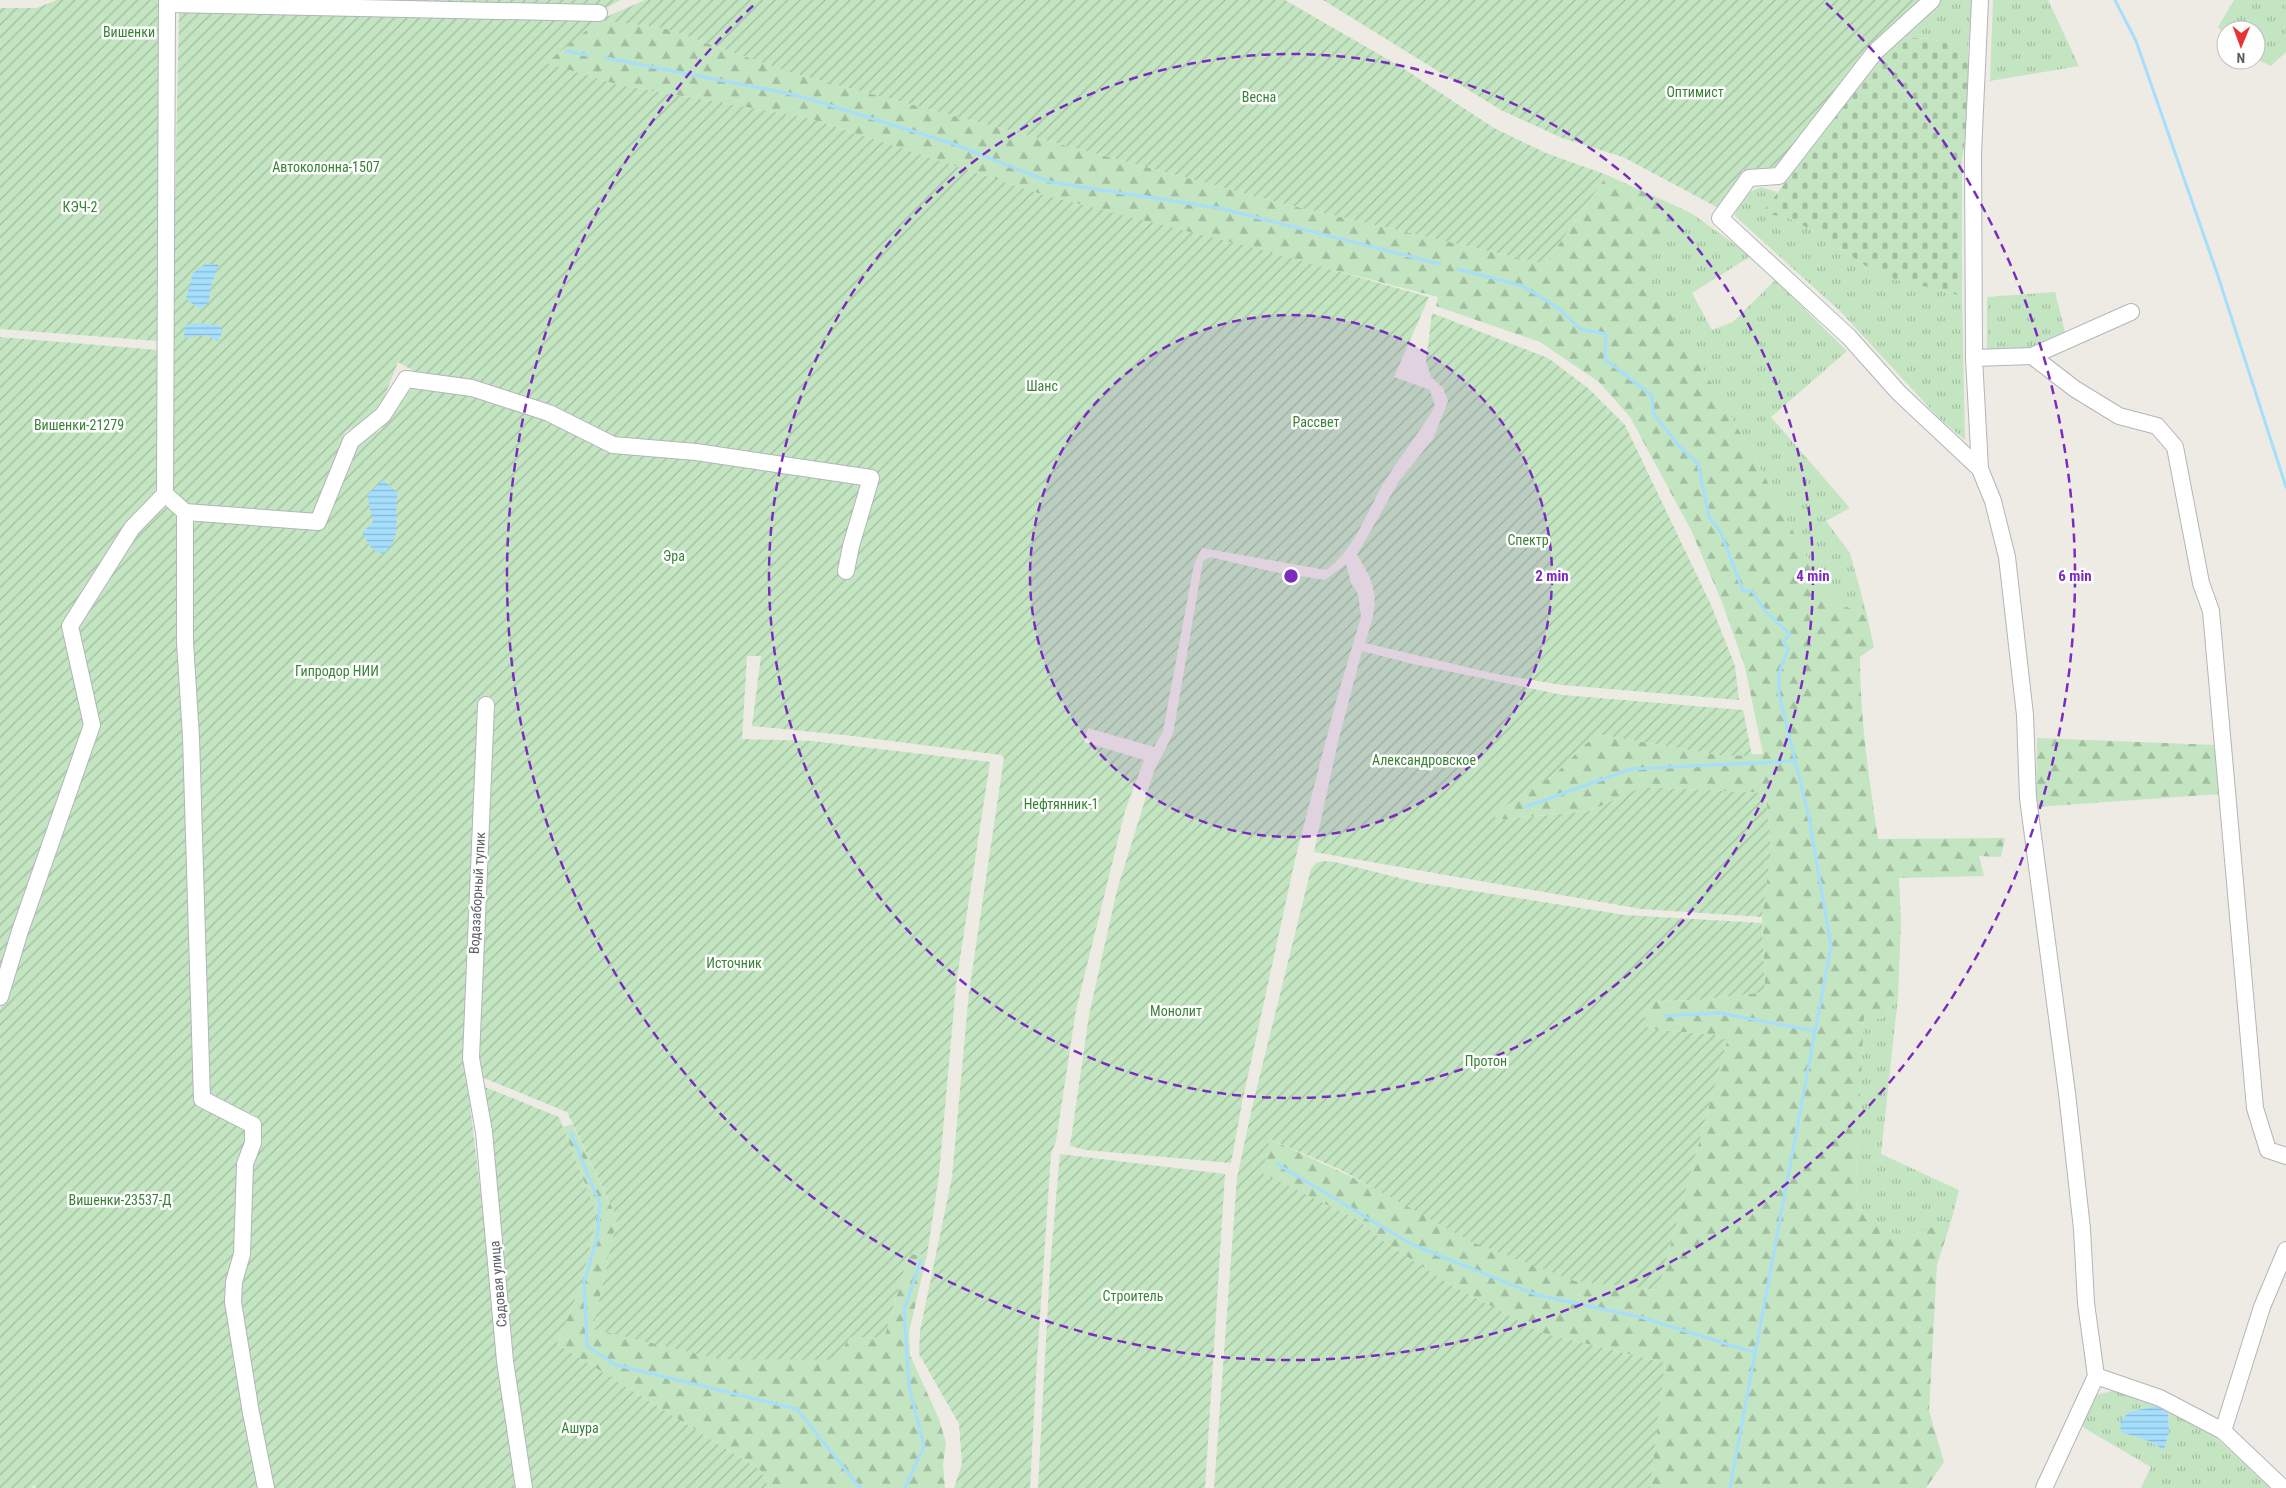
<svg xmlns="http://www.w3.org/2000/svg" width="2286" height="1488" viewBox="0 0 2286 1488" font-family="'Roboto Condensed',sans-serif">
	<defs>
		<pattern id="grass-tufts" width="24" height="20" patternUnits="userSpaceOnUse" patternTransform="scale(1.25)"><rect width="24" height="20" fill="#c4e5c1"/><path d="M3 7l-1-3M5 7V3M7 7l1-3M15 17l-1-3M17 17v-4M19 17l1-3" fill="none" stroke="#a2bda0"/></pattern>
		<pattern id="forest-firs" width="22" height="20" patternUnits="userSpaceOnUse" patternTransform="scale(1.25)"><rect width="22" height="20" fill="#c4e5c1"/><path d="M5 1l3.5 6h-7zM16 11l3.5 6h-7z" fill="#a2bda0"/></pattern>
		<pattern id="cemetery-stones" width="16" height="16" patternUnits="userSpaceOnUse" patternTransform="scale(1.25)"><rect width="16" height="16" fill="#c4e5c1"/><path d="M2 7V4a2 2 0 0 1 4 0v3zM10 15v-3a2 2 0 0 1 4 0v3z" fill="#a2bda0"/></pattern>
		<pattern id="garden-furrows" width="10" height="10" patternUnits="userSpaceOnUse" patternTransform="scale(1.25)"><rect width="10" height="10" fill="#c4e5c1"/><path d="M-1 1l2-2M0 10L10 0M9 11l2-2" fill="none" stroke="#a2bda0"/></pattern>
		<pattern id="water-rules" width="6" height="5" patternUnits="userSpaceOnUse" patternTransform="scale(1.25)"><rect width="6" height="5" fill="#a5dffd"/><path d="M0 2.5h6" fill="none" stroke="#8ab8d0"/></pattern>
	</defs>
	<rect width="100%" height="100%" fill="#eeebe4"/>
	<g fill="url(#grass-tufts)">
		<polygon points="1939,0 1972,0 1968,50 1932,39 1901,37"/>
		<polygon points="1993,0 2048,0 2079,66 1990,81"/>
		<polygon points="2234,0 2286,0 2286,52 2271,66 2256,59 2256,30 2226,30 2226,36 2218,27"/>
		<polygon points="1761,187 1777,192 1763,213 1789,218 1822,236 1879,275 1962,296 1965,440 1938,417 1840,311 1735,216 1739,197"/>
		<polygon points="1691,213 1751,256 1692,293 1712,330 1733,322 1775,280 1847,351 1771,417 1850,508 1826,521 1850,553 1867,615 1829,600 1755,458 1638,259"/>
		<polygon points="2055,292 2066,336 2036,349 1987,351 1987,297"/>
		<polygon points="1898,997 1881,1154 1959,1190 1952,1218 1903,1240 1858,1209 1856,1180 1864,1016 1881,1019"/>
		<polygon points="2117,1390 2156,1406 2129,1412 2121,1432 2149,1441 2164,1450 2169,1432 2168,1412 2212,1434 2270,1488 2141,1488 2151,1467 2084,1428 2082,1420 2095,1395"/>
	</g>
	<g fill="url(#forest-firs)">
		<path d="M599,20L664,28L793,73L1293,206L1545,264L1607,175L1691,213L1639,259L1755,458L1829,600L1867,615L1874,647L1860,657C1860,719 1869,778 1878,839L2005,838L2001,857L1979,856L1984,876L1899,878L1901,922L1898,997L1881,1019L1864,1016L1856,1180L1858,1209L1903,1240L1952,1218L1937,1265L1929,1411L1944,1462L1926,1488H1650L1665,1363L1542,1333L1449,1284L1386,1243L1358,1220L1261,1174L1270,1139L1575,1281L1658,1290L1727,1041L1715,1035L1648,1029L1644,1012L1655,1001L1699,1000L1765,992L1762,917L1771,852L1766,793L1643,787L1590,811L1496,820L1493,814L1555,774L1596,734L1719,755L1763,754L1745,667L1722,602L1691,530L1630,417L1599,382L1540,342L1436,306L1438,297L1047,196L808,118L619,85L545,63Z"/>
		<polygon points="2037,738 2216,745 2220,794 2036,807"/>
		<polygon points="572,1124 617,1218 593,1329 884,1338 909,1254 927,1255 909,1332 910,1355 939,1419 946,1443 943,1464 945,1488 769,1488 760,1470 557,1344 582,1282 597,1215 563,1127"/>
	</g>
	<polygon fill="url(#cemetery-stones)" points="1901,37 1932,39 1968,50 1968,121 1962,159 1962,296 1879,275 1822,236 1789,218 1762,213 1879,60"/>
	<g fill="url(#garden-furrows)">
		<path d="M57,0H159C158,114 161,228 157,341L0,329V8H37Z"/>
		<polygon points="174,0 621,0 600,11"/>
		<path d="M645,0H1285L1401,67L1494,128L1546,153L1607,175L1545,264L1293,206L793,73L664,28L599,20L546,63L619,85L808,118L1047,196L1258,249L1429,297L1394,377L1430,390L1435,406C1421,430 1404,452 1388,476C1368,507 1356,549 1326,570L1202,548L1194,564L1163,731L1154,747L1088,728L1084,742L1144,760L1125,811L1076,1010L1056,1141L1051,1154L1036,1376L1030,1488H954L962,1464L959,1424L919,1354L920,1331L952,1177L969,992L1004,758L1001,755L844,735L752,726L761,656H747L742,739L812,741L990,762L956,985L939,1175L927,1255L909,1254L884,1338L850,1337L836,1360L719,1359L593,1329L617,1218L567,1112L479,1076V1015L486,910L493,698L488,696L480,697L465,1014L468,1089L487,1246L496,1352L515,1488H271L238,1309L257,1130L253,1114L212,1101L208,1096L190,651V521L322,526L360,440L381,430L391,409L412,389L468,394L549,421L600,446L861,481L838,574L847,575L877,473L608,436L559,411L485,383L414,371L398,362L378,413L345,432L315,517L185,506L169,486L179,12L599,20Z"/>
		<polygon points="1323,0 1923,0 1778,167 1743,170 1722,210 1623,157 1562,138 1501,110"/>
		<path d="M1432,313L1548,358L1588,388L1625,425L1711,605L1735,666L1739,700L1562,685L1496,674L1365,643C1378,605 1380,589 1357,555L1399,481L1433,439L1448,401L1443,388L1431,377L1426,361Z"/>
		<polygon points="0,337 158,350 159,487 126,525 91,585 63,621 86,721 0,982"/>
		<polygon points="167,506 182,524 179,669 189,882 195,1103 244,1126 249,1143 237,1247 228,1276 262,1488 36,1488 34,1485 31,1488 0,1488 0,1009 27,921 97,724 74,629 134,533"/>
		<polygon points="1210,557 1274,572 1325,580 1346,564 1351,583 1358,594 1361,617 1336,701 1295,860 1242,1103 1231,1163 1086,1150 1070,1146 1089,1015 1117,890 1154,771 1173,734 1203,561"/>
		<polygon points="1362,651 1413,664 1563,695 1743,710 1752,756 1719,755 1596,734 1555,774 1493,814 1497,820 1590,811 1642,787 1766,793 1771,852 1762,917 1641,909 1314,852 1338,742"/>
		<polygon points="1322,861 1335,862 1416,882 1625,915 1762,923 1765,992 1698,1000 1655,1001 1644,1012 1648,1029 1715,1035 1727,1041 1658,1290 1575,1281 1472,1242 1341,1170 1270,1139 1262,1173 1358,1220 1386,1243 1449,1284 1542,1333 1665,1363 1650,1488 1214,1488 1237,1178 1253,1103 1311,869 1316,863"/>
		<polygon points="485,1087 559,1117 597,1215 582,1282 557,1344 760,1470 769,1488 527,1488 512,1383"/>
		<polygon points="1060,1154 1225,1174 1205,1488 1038,1488 1050,1267"/>
	</g>
	<g fill="url(#water-rules)">
		<polygon points="205,264 219,264 211,286 209,302 200,309 186,299 193,273"/>
		<polygon points="200,323 221,326 222,333 218,341 205,335 184,338 185,325"/>
		<path d="M383,480L398,493C392,518 405,536 383,554L372,549L362,533L373,522L367,495Z"/>
		<polygon points="2156,1406 2168,1412 2169,1432 2164,1450 2149,1441 2121,1432 2120,1422 2129,1412"/>
	</g>
	<g fill="none" stroke-linecap="round" stroke-linejoin="round">
		<g stroke="#a5dffd" stroke-width="3">
			<polyline points="2115,0 2136,41 2218,276 2286,487"/>
			<polyline points="566,51 587,55"/>
			<polyline points="606,58 796,95 951,143 1050,182 1219,208 1440,264"/>
			<polyline points="1458,269 1523,286 1558,308 1580,329 1606,334 1605,359 1652,396 1653,413 1679,446 1698,464 1709,517 1721,533 1743,591 1752,591 1766,612 1790,634 1783,642 1788,649 1779,674 1779,694 1809,818 1831,946 1730,1488"/>
			<polyline points="1525,807 1631,769 1795,761"/>
			<polyline points="1664,1016 1719,1013 1815,1031"/>
			<polyline points="571,1133 600,1204 597,1240 584,1281 587,1346 616,1365 797,1409 860,1488"/>
			<polyline points="1277,1164 1411,1244 1537,1295 1640,1317 1756,1353"/>
			<polyline points="905,1488 924,1446 909,1386 904,1310 921,1260"/>
		</g>
		<defs>
			<g id="minor">
				<polyline points="167,0 165,494 185,512 318,522 351,441 383,415 406,379 472,388 549,413 613,445 696,452 871,478 851,546 846,571"/>
				<polyline points="1932,0 1875,52 1779,176 1749,178 1720,218 1849,337 1899,393 1980,469"/>
				<polyline points="1980,0 1973,153 1974,358 1980,469 1993,501 2007,557 2025,715 2028,798 2067,1093 2082,1229 2086,1303 2096,1376 2160,1398 2223,1431 2283,1488"/>
				<polyline points="167,4 599,13"/>
				<polyline points="2032,356 2075,389 2119,416 2157,426 2175,447 2201,583 2211,611 2255,1108 2268,1150 2286,1156"/>
				<polyline points="1974,358 2032,356 2131,312"/>
				<polyline points="185,512 185,642 191,737 202,1099 253,1125 253,1143 245,1164 242,1254 234,1282 233,1302 251,1413 266,1488"/>
				<polyline points="486,705 471,1058 484,1132 505,1361 524,1488"/>
				<polyline points="0,997 20,931 92,725 70,626 132,528 165,494"/>
				<polyline points="2223,1431 2262,1307 2286,1250"/>
				<polyline points="2044,1488 2096,1376"/>
			</g>
		</defs>
		<use href="#minor" stroke="#b2b5b9" stroke-width="18"/>
		<use href="#minor" stroke="#fff" stroke-width="16"/>
	</g>
	<circle cx="1291" cy="576" r="261" fill="#7b2cbf" fill-opacity=".12"/>
	<g fill="none" stroke="#7b2cbf" stroke-width="2.5" stroke-dasharray="9 6">
		<circle cx="1291" cy="576" r="261"/>
		<circle cx="1291" cy="576" r="522"/>
		<path d="M1826 3A784 784 0 1 1 756 3"/>
	</g>
	<g text-anchor="middle" stroke-width="5" stroke-linejoin="round" paint-order="stroke">
		<g font-size="14" fill="#398236" stroke="#fff">
			<text x="129" y="37">Вишенки</text>
			<text x="1695" y="97">Оптимист</text>
			<text x="1259" y="102">Весна</text>
			<text x="326" y="172">Автоколонна-1507</text>
			<text x="80" y="212">КЭЧ-2</text>
			<text x="1042" y="391">Шанс</text>
			<text x="1316" y="427">Рассвет</text>
			<text x="79" y="430">Вишенки-21279</text>
			<text x="1528" y="545">Спектр</text>
			<text x="674" y="561">Эра</text>
			<text x="337" y="676">Гипродор НИИ</text>
			<text x="1424" y="765">Александровское</text>
			<text x="1061" y="809">Нефтянник-1</text>
			<text x="734" y="968">Источник</text>
			<text x="1176" y="1016">Монолит</text>
			<text x="1486" y="1066">Протон</text>
			<text x="120" y="1205">Вишенки-23537-Д</text>
			<text x="1133" y="1301">Строитель</text>
			<text x="580" y="1433">Ашура</text>
		</g>
		<g font-size="14" fill="#5c6064" stroke="#fff">
			<text transform="translate(477 893) rotate(-87)" y="5">Водазаборный тупик</text>
			<text transform="translate(498 1284) rotate(-95)" y="5">Садовая улица</text>
		</g>
	</g>
	<circle cx="1291" cy="576" r="8" fill="#7b2cbf" stroke="#fff" stroke-width="2.5"/>
	<g font-size="15" text-anchor="middle" font-weight="bold" fill="#7b2cbf" stroke="#fff" stroke-width="5" stroke-linejoin="round" paint-order="stroke">
		<text x="1552" y="581">2 min</text>
		<text x="1813" y="581">4 min</text>
		<text x="2075" y="581">6 min</text>
	</g>
	<g transform="translate(2241 45) rotate(181)"><circle r="24" fill="#ffffff" stroke="#bebfc1"/>
	<path d="M0-4L9 19L0 12L-9 19Z" fill="#e63335"/>
	<text y="-8" font-size="14" font-weight="bold" text-anchor="middle" fill="#5c6064">N</text>
	</g>
</svg>
